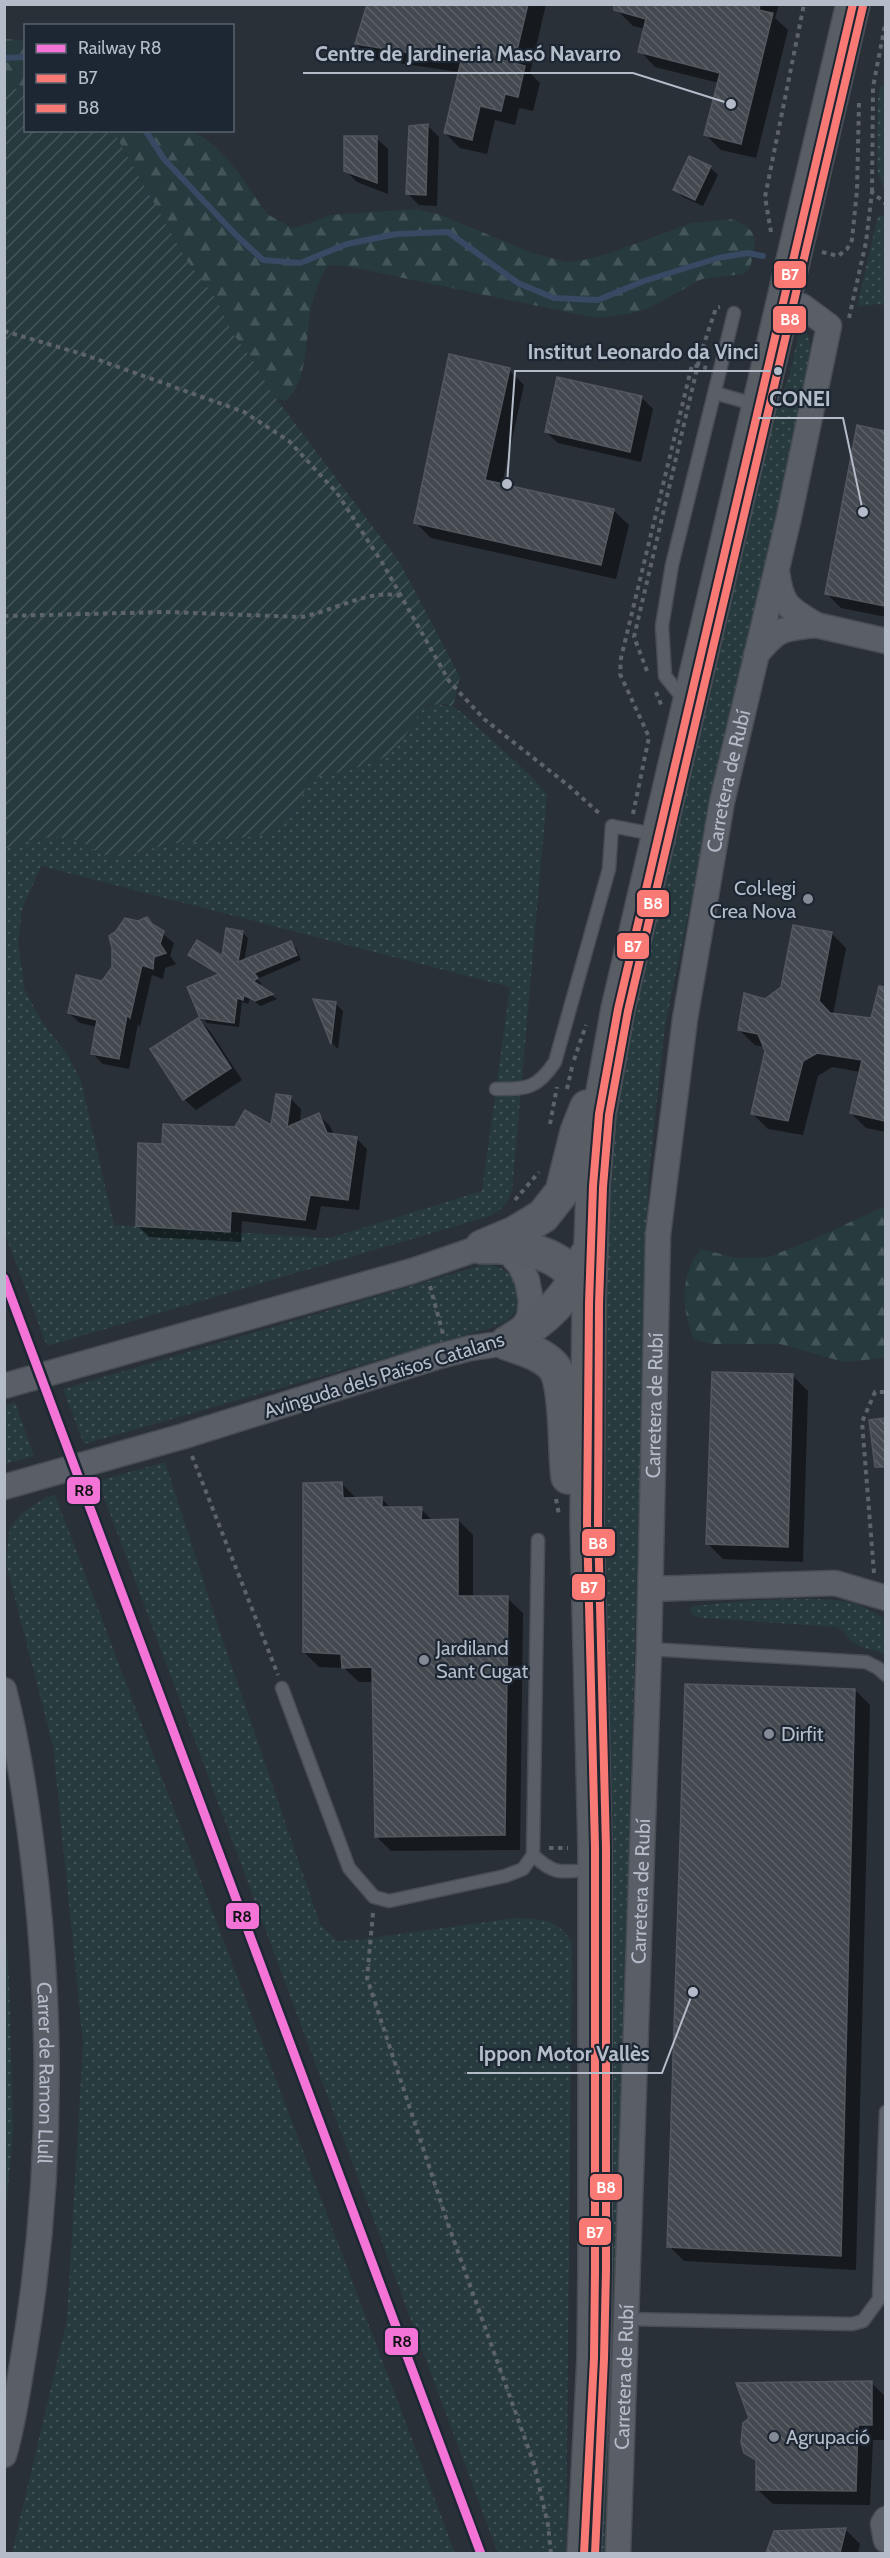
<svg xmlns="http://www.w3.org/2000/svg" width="890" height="2558" viewBox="0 0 890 2558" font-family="Cabin,sans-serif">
	<defs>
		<pattern id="grass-dots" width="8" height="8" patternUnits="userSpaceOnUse" patternTransform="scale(1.5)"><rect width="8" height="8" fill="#273a3e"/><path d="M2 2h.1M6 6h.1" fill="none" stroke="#445559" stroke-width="1.8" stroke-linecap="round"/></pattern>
		<pattern id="forest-firs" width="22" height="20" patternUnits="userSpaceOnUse" patternTransform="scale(1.5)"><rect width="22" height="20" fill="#273a3e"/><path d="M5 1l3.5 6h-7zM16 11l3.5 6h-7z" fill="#445559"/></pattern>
		<pattern id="garden-furrows" width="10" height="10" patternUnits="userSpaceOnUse" patternTransform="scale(1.5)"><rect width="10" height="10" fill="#273a3e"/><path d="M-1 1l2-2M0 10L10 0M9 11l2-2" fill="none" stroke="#445559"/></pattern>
		<pattern id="building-back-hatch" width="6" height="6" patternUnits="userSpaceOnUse" patternTransform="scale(1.5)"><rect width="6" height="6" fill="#444950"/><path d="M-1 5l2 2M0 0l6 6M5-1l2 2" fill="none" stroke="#5d6168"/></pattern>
	</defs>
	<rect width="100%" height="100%" fill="#2a3038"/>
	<g fill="url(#grass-dots)" fill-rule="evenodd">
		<polygon points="885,84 885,192 877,171 878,99 880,88"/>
		<polygon points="878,216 885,216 885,306 879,304 857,307"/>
		<polygon points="806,329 810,344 811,362 714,792 665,1026 649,1173 630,1802 621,2267 608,2553 598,2554 608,1916 605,1517 606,1175 633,1002 770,423 789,377 799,332"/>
		<path d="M437,704L453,707L462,713L530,775L547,795L512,1191C507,1204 501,1210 490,1216L47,1346L5,1234V849C24,839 59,833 80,842C90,845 98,855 108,856C126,858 145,850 162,846C190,839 263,842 283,826C296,815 302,794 310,779C332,772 372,767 390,753C408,739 411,708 437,704ZM41,866L510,987L482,1191L330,1238L114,1225L81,1081L67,1054L44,1025L25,991L18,944L22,909Z"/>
		<path d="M486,1264C515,1267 532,1298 508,1320C503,1323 495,1326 490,1328L84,1444L63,1389Z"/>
		<polygon points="15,1402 34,1456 5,1464 5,1406"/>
		<path d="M165,1462L220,1632L320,1924L337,1941L357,1940L515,1918C541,1919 556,1918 572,1942L566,2553H498L98,1481Z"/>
		<polygon points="55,1495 455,2553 12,2553 67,2320 83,2043 53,1746 6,1563 10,1528 21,1514 45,1498"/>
		<path d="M756,1600C783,1600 831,1596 856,1604C867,1608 876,1614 885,1619V1654C876,1650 865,1649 856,1644C847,1640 846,1631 837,1627L704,1618C697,1617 691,1617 690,1609L694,1606Z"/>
		<polygon points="4,1907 9,1980 13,2131 5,2219"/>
	</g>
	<g fill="url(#forest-firs)">
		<polygon points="4,39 25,40 25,93 5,84"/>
		<path d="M113,131H193L215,146L235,168L267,214L292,228L308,224L330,215L416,209L441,215L532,253L567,262L584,260L610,253L692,223L731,219L745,225L752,232L755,241L752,260L749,269L743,274L702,279L647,309L629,314L595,318L346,266L328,265C319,280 313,297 310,313C306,339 307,385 285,401L277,399L272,393L253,361L233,334L215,297L187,261Z"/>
		<path d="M885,1206V1358L844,1362L780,1344H712L694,1339C681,1310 680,1273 701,1249L736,1258L769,1257L816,1238Z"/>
	</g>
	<path fill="url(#garden-furrows)" d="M5,84L25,93L26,130L113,131L187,261L215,297L233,334L253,361L272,393L400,563L460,677L453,707L446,704L428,705C413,718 408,736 394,750C377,767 333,772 310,779C302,794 297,815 283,826C263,842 190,839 162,846C145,849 126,858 108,856C98,855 90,845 80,842C59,833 24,839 5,849Z"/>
	<g fill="#0007">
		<polygon points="368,4 546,4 530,73 540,83 533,111 519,108 515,125 495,120 487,154 460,148 445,133 459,72 371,59 356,44"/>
		<polygon points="620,4 779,4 775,18 788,30 756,158 721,150 706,135 719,83 655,67 640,51 645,29 633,26 618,11"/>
		<polygon points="428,126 439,137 437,206 419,205 408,194"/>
		<polygon points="376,138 388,149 388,194 357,182 345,170"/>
		<polygon points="710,167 718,175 703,206 683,197 675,190"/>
		<polygon points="509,370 524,385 502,485 613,510 629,525 616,579 431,538 416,523"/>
		<polygon points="642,398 653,409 641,462 558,443 546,432"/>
		<polygon points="859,427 886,432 886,617 841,608 826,593"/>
		<polygon points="154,927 174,943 170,956 176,964 165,968 163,979 152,975 140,1027 138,1024 129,1069 103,1064 92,1053 97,1027 80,1023 69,1013 103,983"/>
		<polygon points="242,932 248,938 244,962 290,943 296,948 301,960 257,979 262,984 258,986 277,999 261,1006 250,999 248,1004 242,1002 239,1027 207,1023 201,1017 219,975 190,955 224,958"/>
		<polygon points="831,933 846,948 833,1015 873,1020 886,977 886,1132 866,1128 851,1113 861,1072 832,1067 818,1076 803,1135 768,1129 753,1114 767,1051 765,1047 755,1045 739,1030 766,1000 783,988"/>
		<polygon points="315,1001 336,1004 343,1011 338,1049 332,1043"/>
		<polygon points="198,1019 210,1031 242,1080 196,1110 184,1099"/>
		<polygon points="290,1098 301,1109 300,1123 319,1115 330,1126 334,1135 356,1138 367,1149 359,1210 321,1206 316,1230 242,1221 241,1242 149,1237 138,1226 164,1146 273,1128"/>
		<polygon points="793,1376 808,1391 803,1562 723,1559 708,1544"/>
		<polygon points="886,1419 886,1465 883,1465 870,1421"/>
		<polygon points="342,1484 357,1499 382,1499 392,1509 421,1509 433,1521 458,1520 473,1535 473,1597 507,1598 523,1613 520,1850 391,1851 376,1836 374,1682 359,1682 344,1668 319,1667 304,1652"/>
		<polygon points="855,1690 870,1705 856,2270 684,2261 669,2246"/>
		<polygon points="871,2383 886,2397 886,2440 873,2440 870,2505 773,2504 757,2489 758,2464 746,2452"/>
		<polygon points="845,2529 860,2544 858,2554 768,2554 775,2532"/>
	</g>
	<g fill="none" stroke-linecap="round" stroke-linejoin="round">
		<g stroke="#384963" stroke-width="6">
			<polyline points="4,58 26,57"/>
			<polyline points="145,130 164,159 236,235 263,260 300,263 347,244 396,234 448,232 518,283 554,298 598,300 644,281 718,258 748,253 763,256"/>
		</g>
	</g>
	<g fill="url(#building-back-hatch)" stroke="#52575f" stroke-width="1.5">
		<polygon points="367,4 528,4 514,63 525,66 518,97 505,94 501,111 480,106 472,140 444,133 461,61 355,44"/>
		<polygon points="614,4 760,4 759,10 773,13 741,144 704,135 720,73 638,52 646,19 614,10"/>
		<polygon points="428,124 426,195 406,194 409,126"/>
		<polygon points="344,136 377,136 377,183 344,171"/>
		<polygon points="689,156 711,166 695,200 673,190"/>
		<polygon points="449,354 510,368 485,480 614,509 601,565 414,523"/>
		<polygon points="557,377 642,396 630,452 545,432"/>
		<polygon points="857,425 885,431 885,606 825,594"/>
		<polygon points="147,917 152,924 164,931 160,944 166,953 154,957 153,969 142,965 130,1018 127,1015 119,1059 91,1054 97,1020 68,1013 76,975 102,981 112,967 112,948 109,936 116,931 125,918 138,921"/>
		<polygon points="793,925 832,932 819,1001 830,1013 871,1018 879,986 885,987 885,1121 850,1113 862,1060 817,1053 803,1061 788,1121 751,1114 765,1051 758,1034 738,1030 744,993 765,999 781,987"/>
		<polygon points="226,928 243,931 238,962 291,941 297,955 254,973 258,978 253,981 273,994 255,1001 244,995 243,1000 237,998 234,1023 200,1018 187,987 219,974 188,955 197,940 222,956"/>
		<polygon points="313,999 336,1002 331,1044"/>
		<polygon points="198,1018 231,1068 183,1100 150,1049"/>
		<polygon points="276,1094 291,1096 287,1127 319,1113 327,1133 357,1137 348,1200 310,1195 305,1220 231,1211 230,1232 136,1226 138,1143 162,1144 163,1124 235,1127 245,1110 271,1125"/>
		<polygon points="712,1372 793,1374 788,1547 706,1544"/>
		<polygon points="885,1418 885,1467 875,1467 869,1420"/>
		<polygon points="342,1482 343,1498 382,1497 382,1507 422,1507 421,1520 458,1519 458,1596 508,1596 505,1835 375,1837 372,1667 342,1668 341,1654 303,1652 303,1483"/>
		<polygon points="685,1684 855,1689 841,2256 667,2247"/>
		<polygon points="872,2381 872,2425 858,2425 856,2491 756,2490 756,2460 744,2453 741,2443 743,2423 749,2418 736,2383"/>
		<polygon points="846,2528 840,2553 766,2553 774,2531"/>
	</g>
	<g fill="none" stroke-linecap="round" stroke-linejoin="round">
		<defs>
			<g id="service">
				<polyline points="715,393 757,405"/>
				<polyline points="685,701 665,676 662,626 672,565 734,313"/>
				<path d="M496,1089C527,1089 537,1089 555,1062L609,869L612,826L658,835"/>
				<path d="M538,1540L533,1855C556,1877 563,1871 592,1870"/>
				<polyline points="649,1649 866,1662 878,1668 886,1675"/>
				<polyline points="282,1688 349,1868 374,1897 389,1901 505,1876 523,1869 533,1855"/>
				<polyline points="627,2319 852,2324 863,2321 879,2299 886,2112"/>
			</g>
			<g id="minor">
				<polyline points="816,625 886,641"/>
				<path d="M756,655C778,628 781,629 816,625C787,607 782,606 777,572"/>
				<polyline points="4,1386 412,1271 482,1247 509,1253 520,1265 527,1280 531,1301 529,1318 521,1330 507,1343 471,1348 436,1357 184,1436 4,1487"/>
				<polyline points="651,1589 835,1583 886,1598"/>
				<path id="s1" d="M4,1690C20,1753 29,1818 36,1883C53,2039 50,2197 24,2353C18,2387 14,2422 4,2455"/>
				<polyline points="886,2519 883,2524 886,2540"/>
				<path id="s2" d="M618,2554L649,1649L658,1235L685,1019L722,802L789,517L829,326L802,306L782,302"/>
			</g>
			<g id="secondary">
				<polyline points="482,1247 515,1233 543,1216 562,1192 577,1132 587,1107"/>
				<path d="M488,1247C528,1245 570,1255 586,1296"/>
				<path d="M507,1343C523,1349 541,1353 553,1366C568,1383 564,1451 568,1477"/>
				<path d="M507,1343C545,1320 570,1298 586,1256"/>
				<polyline points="584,2554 594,2358 595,2270 595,1848 587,1523 589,1304 593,1186 599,1114 618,1009 853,4"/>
			</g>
		</defs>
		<use href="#service" stroke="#484c53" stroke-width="15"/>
		<use href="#minor" stroke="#484c53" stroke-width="27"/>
		<use href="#secondary" stroke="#484c53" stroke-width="36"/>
		<g stroke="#5d636a" stroke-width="4" stroke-dasharray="4.5 4.5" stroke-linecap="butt">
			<polyline points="872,192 873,87 886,20"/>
			<polyline points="771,232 765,197 804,4"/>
			<polyline points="822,252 838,256 847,249 852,240 857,190 859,103"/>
			<polyline points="849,318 866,242 872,192 886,204"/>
			<polyline points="4,331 82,354 244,412 289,441 337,493 383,564 449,681 484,719 569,786 601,815"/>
			<path d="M4,616L166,612L301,617C332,612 370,588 400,596"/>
			<polyline points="647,671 634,637 700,356 716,308 720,307"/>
			<polyline points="656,692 662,707"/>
			<polyline points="633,814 649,737 620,674 621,658 692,365 707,368"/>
			<polyline points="574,1060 586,1025"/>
			<polyline points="567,1089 572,1067"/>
			<polyline points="550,1124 557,1087"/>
			<polyline points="515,1200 539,1172"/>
			<polyline points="430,1286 443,1334"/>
			<polyline points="192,1456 278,1675"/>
			<polyline points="556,1499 559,1515"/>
			<polyline points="874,1573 862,1422 875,1392 886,1392"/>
			<polyline points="549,1848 568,1848"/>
			<polyline points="373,1913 367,1978 448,2224 534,2464 548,2525 551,2554"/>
		</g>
		<use href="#service" stroke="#5a5e66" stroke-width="12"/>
		<use href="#minor" stroke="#5a5e66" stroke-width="24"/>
		<use href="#secondary" stroke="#595d64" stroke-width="33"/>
		<defs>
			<polyline id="bus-1" points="584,2554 594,2358 595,2270 595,1848 587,1523 589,1304 593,1186 599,1114 618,1009 853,4"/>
			<polyline id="bus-2" points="595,2554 604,2359 606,2270 606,1848 598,1523 599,1304 603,1187 609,1115 628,1011 863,6"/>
		</defs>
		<use href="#bus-1" stroke="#1d2633" stroke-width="12"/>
		<use href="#bus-2" stroke="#1d2633" stroke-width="12"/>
		<use href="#bus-1" stroke="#f97974" stroke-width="8"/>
		<use href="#bus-2" stroke="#f97974" stroke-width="8"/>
		<defs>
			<polyline id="rail-1" points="4,1278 481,2554"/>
		</defs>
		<use href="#rail-1" stroke="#1d2633" stroke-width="14"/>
		<use href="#rail-1" stroke="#f373d7" stroke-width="9"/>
	</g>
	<circle fill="#b4bcc9" stroke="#1d2633" stroke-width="2" cx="778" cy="371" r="5"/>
	<g fill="#848b96" stroke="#1d2633" stroke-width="2">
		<circle cx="808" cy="899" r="6"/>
		<circle cx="424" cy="1660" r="6"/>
		<circle cx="769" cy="1734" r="6"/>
		<circle cx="774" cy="2437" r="6"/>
	</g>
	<g text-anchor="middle" stroke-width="4.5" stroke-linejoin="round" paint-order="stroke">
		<g font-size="20" fill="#b4bcc9" stroke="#1d2633">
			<text dy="7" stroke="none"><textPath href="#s2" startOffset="1779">Carretera de Rubí</textPath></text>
			<text transform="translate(384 1375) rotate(-17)" y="7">Avinguda dels Països Catalans</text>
			<text dy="7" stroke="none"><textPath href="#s2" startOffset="1149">Carretera de Rubí</textPath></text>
			<text dy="7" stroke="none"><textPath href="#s2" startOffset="663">Carretera de Rubí</textPath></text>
			<text dy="7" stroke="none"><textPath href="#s1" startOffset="386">Carrer de Ramon Llull</textPath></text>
			<text dy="7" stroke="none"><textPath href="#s2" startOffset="177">Carretera de Rubí</textPath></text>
		</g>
		<g font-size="20" fill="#b4bcc9" stroke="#1d2633" text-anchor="start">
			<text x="796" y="895" text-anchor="end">Col·legi<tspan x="796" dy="23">Crea Nova</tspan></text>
			<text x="436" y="1655">Jardiland<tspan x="436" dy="23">Sant Cugat</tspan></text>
			<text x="781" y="1741">Dirfit</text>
			<text x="786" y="2444">Agrupació</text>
		</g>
	</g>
	<path fill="none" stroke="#b4bcc9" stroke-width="2" d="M731 104L633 73H303M507 484L515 371H770M863 512L843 418H758M693 1992L662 2073H467"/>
	<g fill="#b4bcc9" stroke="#1d2633" stroke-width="2">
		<circle cx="731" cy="104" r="6"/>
		<circle cx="507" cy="484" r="6"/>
		<circle cx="863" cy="512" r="6"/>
		<circle cx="693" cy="1992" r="6"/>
	</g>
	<g font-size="21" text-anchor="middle" font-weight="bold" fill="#b4bcc9" stroke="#1d2633" stroke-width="4.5" stroke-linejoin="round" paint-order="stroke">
		<text x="468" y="61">Centre de Jardineria Masó Navarro</text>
		<text x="643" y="359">Institut Leonardo da Vinci</text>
		<text x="800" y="406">CONEI</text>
		<text x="564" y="2061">Ippon Motor Vallès</text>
	</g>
	<g stroke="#1d2633" stroke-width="2">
		<rect x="773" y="260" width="34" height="29" rx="6" fill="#f97974"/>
		<rect x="772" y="305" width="35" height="29" rx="6" fill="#f97974"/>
		<rect x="636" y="889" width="34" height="29" rx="6" fill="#f97974"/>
		<rect x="616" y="932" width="34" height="28" rx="6" fill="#f97974"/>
		<rect x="66" y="1476" width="35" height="29" rx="6" fill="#f373d7"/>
		<rect x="581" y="1528" width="35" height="29" rx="6" fill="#f97974"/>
		<rect x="571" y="1573" width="35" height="28" rx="6" fill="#f97974"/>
		<rect x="225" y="1902" width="35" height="28" rx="6" fill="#f373d7"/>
		<rect x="589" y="2173" width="34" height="28" rx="6" fill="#f97974"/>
		<rect x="578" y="2217" width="34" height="29" rx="6" fill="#f97974"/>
		<rect x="384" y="2327" width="35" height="29" rx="6" fill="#f373d7"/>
	</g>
	<g font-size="16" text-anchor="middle" font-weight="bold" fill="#fff">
		<text x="790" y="280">B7</text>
		<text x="790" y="325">B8</text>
		<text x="653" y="909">B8</text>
		<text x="633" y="952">B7</text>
		<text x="598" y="1549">B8</text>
		<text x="589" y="1593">B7</text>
		<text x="606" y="2193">B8</text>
		<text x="595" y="2238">B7</text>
	</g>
	<g font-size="16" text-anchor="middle" font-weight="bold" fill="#111">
		<text x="84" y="1496">R8</text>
		<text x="242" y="1922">R8</text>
		<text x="402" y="2347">R8</text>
	</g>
	<rect width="890" height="2558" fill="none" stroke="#b4bcc9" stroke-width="12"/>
	<rect x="24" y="24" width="210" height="108" fill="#1d2633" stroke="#59626f" stroke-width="1.5"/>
	<rect x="36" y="44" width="30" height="9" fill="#f373d7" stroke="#59626f" stroke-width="1.5"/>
	<text x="78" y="54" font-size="18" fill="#b4bcc9">Railway R8</text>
	<rect x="36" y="74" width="30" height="9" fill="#f97974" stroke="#59626f" stroke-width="1.5"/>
	<text x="78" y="84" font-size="18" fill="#b4bcc9">B7</text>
	<rect x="36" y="104" width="30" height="9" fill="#f97974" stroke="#59626f" stroke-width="1.5"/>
	<text x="78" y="114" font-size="18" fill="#b4bcc9">B8</text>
</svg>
